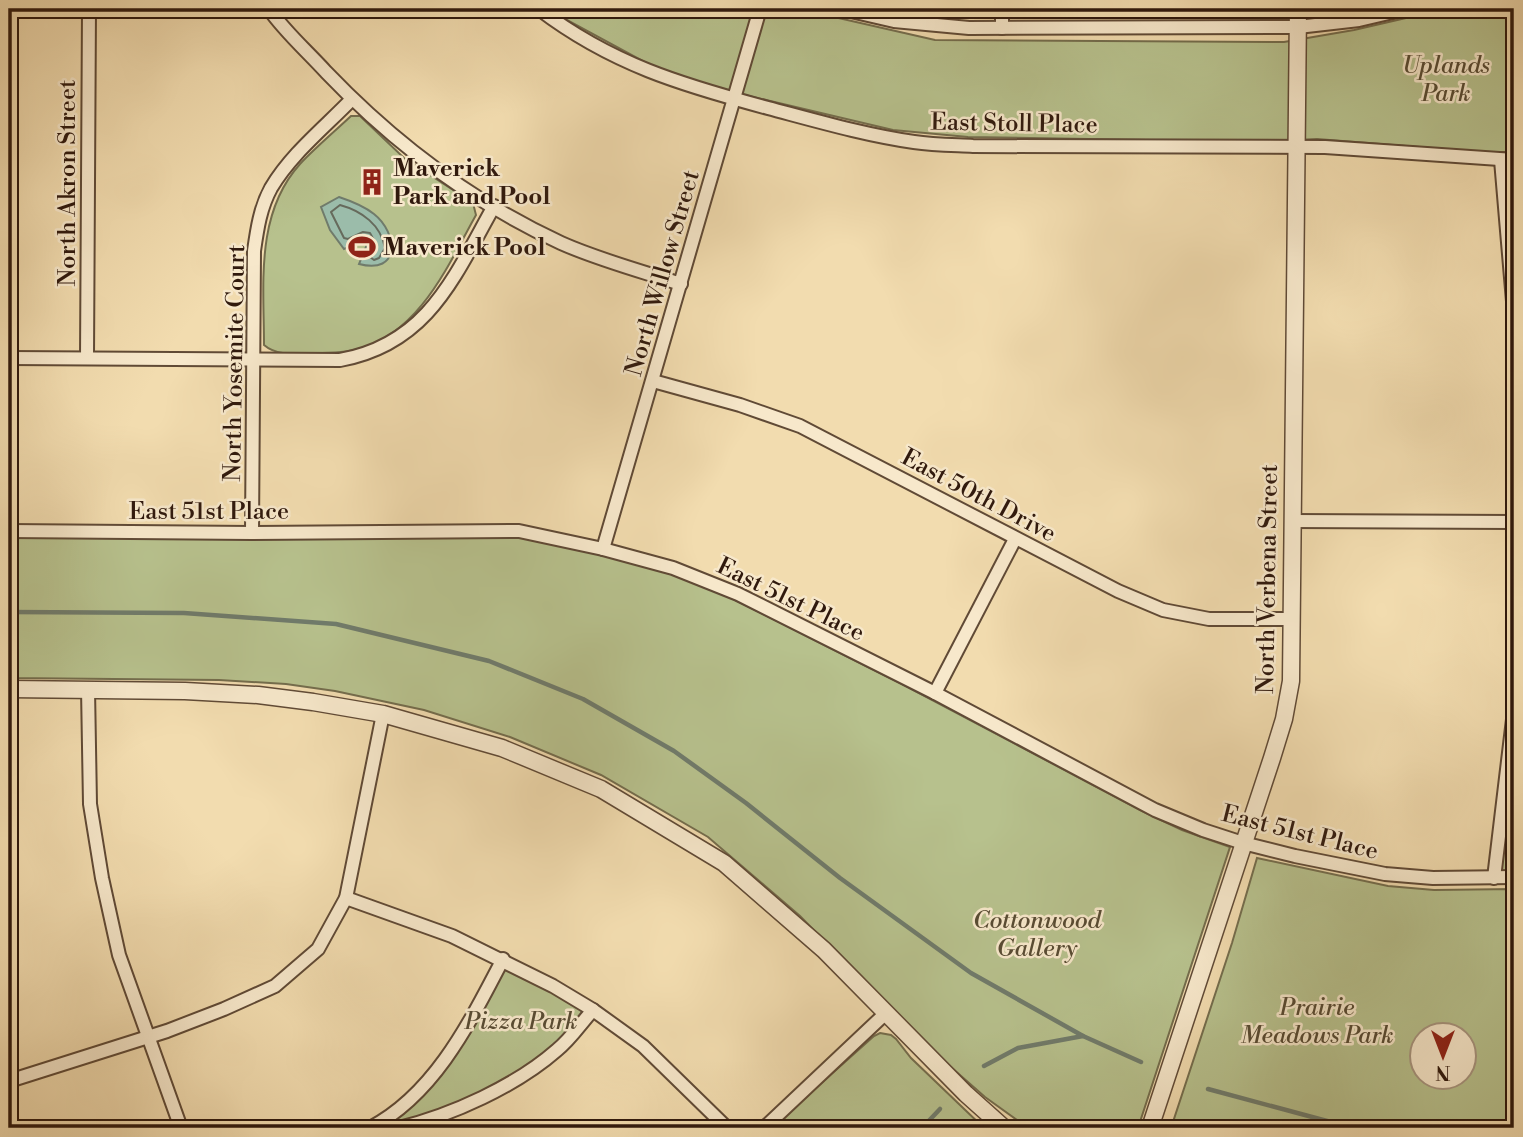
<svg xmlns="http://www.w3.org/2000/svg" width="1523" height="1137" viewBox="0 0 1523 1137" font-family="'Libre Bodoni',serif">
	<rect width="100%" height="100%" fill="#f2dcaf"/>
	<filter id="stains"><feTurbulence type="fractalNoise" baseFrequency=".00286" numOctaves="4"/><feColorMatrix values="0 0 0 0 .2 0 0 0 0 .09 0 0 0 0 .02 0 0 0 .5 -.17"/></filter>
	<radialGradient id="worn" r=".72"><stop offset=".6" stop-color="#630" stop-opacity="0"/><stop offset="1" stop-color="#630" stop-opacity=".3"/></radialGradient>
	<g fill="#b7c18d" stroke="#746d4d" stroke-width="2" fill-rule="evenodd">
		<polygon points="552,9 799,9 935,40 1284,42 1354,30 1445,9 1514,9 1514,152 1483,152 1317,139 1263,142 968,137 893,130 719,89 650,65 565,19"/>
		<path d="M351,116H360L404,158L473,203L476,215C448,265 420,333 358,349C345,353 329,353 315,353C297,353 278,357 264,345C264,284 255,214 300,164C316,147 334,132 351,116Z"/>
		<polygon points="9,535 523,536 662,569 721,593 900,683 1140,810 1182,830 1230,847 1138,1128 1028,1128 985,1097 928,1047 800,916 708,837 601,775 510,737 424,710 335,691 286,684 219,680 9,678"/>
		<polygon points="1514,711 1514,877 1494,878"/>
		<path d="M1257,858L1388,886L1434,890L1514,889V1128H1171L1232,943ZM1422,1036H1464V1078H1422Z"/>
		<polygon points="503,959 593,1010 559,1049 488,1095 399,1128 370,1128 429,1079"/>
		<polygon points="880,1033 891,1035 896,1039 911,1058 984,1128 771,1128 874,1036"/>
	</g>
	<path fill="#9bbcaa" stroke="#707b6b" stroke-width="2" d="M339,197C351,201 364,206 374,214C398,233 401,275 359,264L368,242L366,239L344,249L330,230L321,207Z"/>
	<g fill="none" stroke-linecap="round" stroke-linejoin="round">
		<path stroke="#666a5c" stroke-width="2" d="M340,205C362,211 381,225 385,248L379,258L374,260L370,257L375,242L370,233L363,232L348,239L344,238L331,212Z"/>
		<g stroke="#707b6b" stroke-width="4.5">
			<polyline points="9,612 184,613 336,624 489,661 583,699 674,751 746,803 840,878 971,973 1083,1036 1141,1062"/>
			<polyline points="984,1066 1018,1048 1083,1036"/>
			<polyline points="1208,1089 1353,1128"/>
			<polyline points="922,1128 940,1109"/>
		</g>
		<defs>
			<g id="minor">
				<path d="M269,9C285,32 307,51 326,72C393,142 472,202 561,243C599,260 641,271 681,284"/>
				<path d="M539,9C611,64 682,85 768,108C817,121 865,135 914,142C934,145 954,145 973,146L1325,147L1514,160"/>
				<polyline points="842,9 894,21 969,28 1298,27 1359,20 1406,9"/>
				<polyline points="1002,9 1002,28"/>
				<polyline points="1501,160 1514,313"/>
				<path d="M9,358L340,360C428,344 454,277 494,206"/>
				<polyline points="87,358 89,9"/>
				<polyline points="653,381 740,405 800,426 1118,591 1163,610 1209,619 1291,619"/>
				<polyline points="1292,521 1514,522"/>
				<polyline points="9,531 252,533 519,531 603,549 673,568 738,594 935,693 1155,810 1203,830 1243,843 1295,856 1385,874 1433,878 1514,877"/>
				<path d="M252,533L254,251C257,230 260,208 271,188C291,154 325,127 352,99"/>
				<polyline points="603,549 760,9"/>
				<polyline points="88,689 90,804 102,878 119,955 181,1128"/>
				<polyline points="935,693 1015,539"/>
				<polyline points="1494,878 1514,711"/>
				<polyline points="346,898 452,936 553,986 593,1010 643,1046 727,1128"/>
				<polyline points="9,1081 167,1031 224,1009 275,986 318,949 346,898 383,714"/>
				<path d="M370,1128C435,1094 470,1022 503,959"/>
				<path d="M399,1128C452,1115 516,1086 557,1050C571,1039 581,1023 593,1010"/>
				<polyline points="764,1128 886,1013"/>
			</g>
			<g id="tertiary">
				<polyline points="9,689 185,691 258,695 313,702 383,714 502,748 601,789 724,863 824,950 966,1094 1004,1128"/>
				<polyline points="1150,1128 1272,758 1284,719 1291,681 1298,9"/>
			</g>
		</defs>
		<use href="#minor" stroke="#604a36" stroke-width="16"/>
		<use href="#tertiary" stroke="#604a36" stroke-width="19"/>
		<use href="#minor" stroke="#f7e8cb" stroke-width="12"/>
		<use href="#tertiary" stroke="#f7e8cb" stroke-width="16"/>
	</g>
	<defs>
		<symbol id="building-bare" viewBox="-9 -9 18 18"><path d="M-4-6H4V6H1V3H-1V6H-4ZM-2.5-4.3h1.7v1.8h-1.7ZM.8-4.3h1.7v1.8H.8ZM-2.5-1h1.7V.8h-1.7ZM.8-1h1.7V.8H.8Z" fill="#8f2418" stroke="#f7e8cb" stroke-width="2.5" paint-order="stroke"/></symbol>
		<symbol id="stadium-bare" viewBox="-9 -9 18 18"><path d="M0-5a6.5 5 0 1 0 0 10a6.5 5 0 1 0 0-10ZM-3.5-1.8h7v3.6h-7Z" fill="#8f2418" stroke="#f7e8cb" stroke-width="2.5" paint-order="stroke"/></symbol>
	</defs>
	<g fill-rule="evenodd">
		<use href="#building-bare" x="353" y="163" width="38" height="38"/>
		<use href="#stadium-bare" x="343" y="228" width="38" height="38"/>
	</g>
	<g text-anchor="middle" stroke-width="5" stroke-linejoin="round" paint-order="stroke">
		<g font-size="24" font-style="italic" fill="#584b33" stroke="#f7e8cb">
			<text x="1446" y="73">Uplands<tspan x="1446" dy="28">Park</tspan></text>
			<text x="1037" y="928">Cottonwood<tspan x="1037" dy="28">Gallery</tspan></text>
			<text x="1317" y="1015">Prairie<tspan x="1317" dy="28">Meadows Park</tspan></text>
			<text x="521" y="1029">Pizza Park</text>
		</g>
		<g font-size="24" fill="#30190d" stroke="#f7e8cb">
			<text transform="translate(1014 123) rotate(1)" y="8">East Stoll Place</text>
			<text transform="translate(67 183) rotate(-90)" y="8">North Akron Street</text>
			<text transform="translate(662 273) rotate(-74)" y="8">North Willow Street</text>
			<text transform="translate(234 363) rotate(-89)" y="8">North Yosemite Court</text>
			<text transform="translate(979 495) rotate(28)" y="8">East 50th Drive</text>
			<text x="209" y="519">East 51st Place</text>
			<text transform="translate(1267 579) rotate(-89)" y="8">North Verbena Street</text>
			<text transform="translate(791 599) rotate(26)" y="8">East 51st Place</text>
			<text transform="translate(1300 832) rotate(14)" y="8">East 51st Place</text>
		</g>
		<g font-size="24" font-weight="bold" fill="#30190d" stroke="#f7e8cb" text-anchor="start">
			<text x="393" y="176">Maverick<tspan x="393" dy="28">Park and Pool</tspan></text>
			<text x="383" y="255">Maverick Pool</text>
		</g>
	</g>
	<rect width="1523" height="1137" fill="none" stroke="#f2dcaf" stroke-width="35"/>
	<rect x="10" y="10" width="1502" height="1116" fill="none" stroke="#30190d" stroke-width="3.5"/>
	<rect x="18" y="18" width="1488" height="1102" fill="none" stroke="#30190d" stroke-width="2"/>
	<g transform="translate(1443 1056) rotate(180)"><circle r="33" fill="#f7e8cb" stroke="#a7957f" stroke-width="2"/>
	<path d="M0-5L12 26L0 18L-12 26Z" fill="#8f2418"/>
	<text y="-10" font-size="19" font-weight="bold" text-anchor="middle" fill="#30190d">N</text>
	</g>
	<rect width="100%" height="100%" filter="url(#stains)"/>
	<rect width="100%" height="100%" fill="url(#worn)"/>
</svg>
